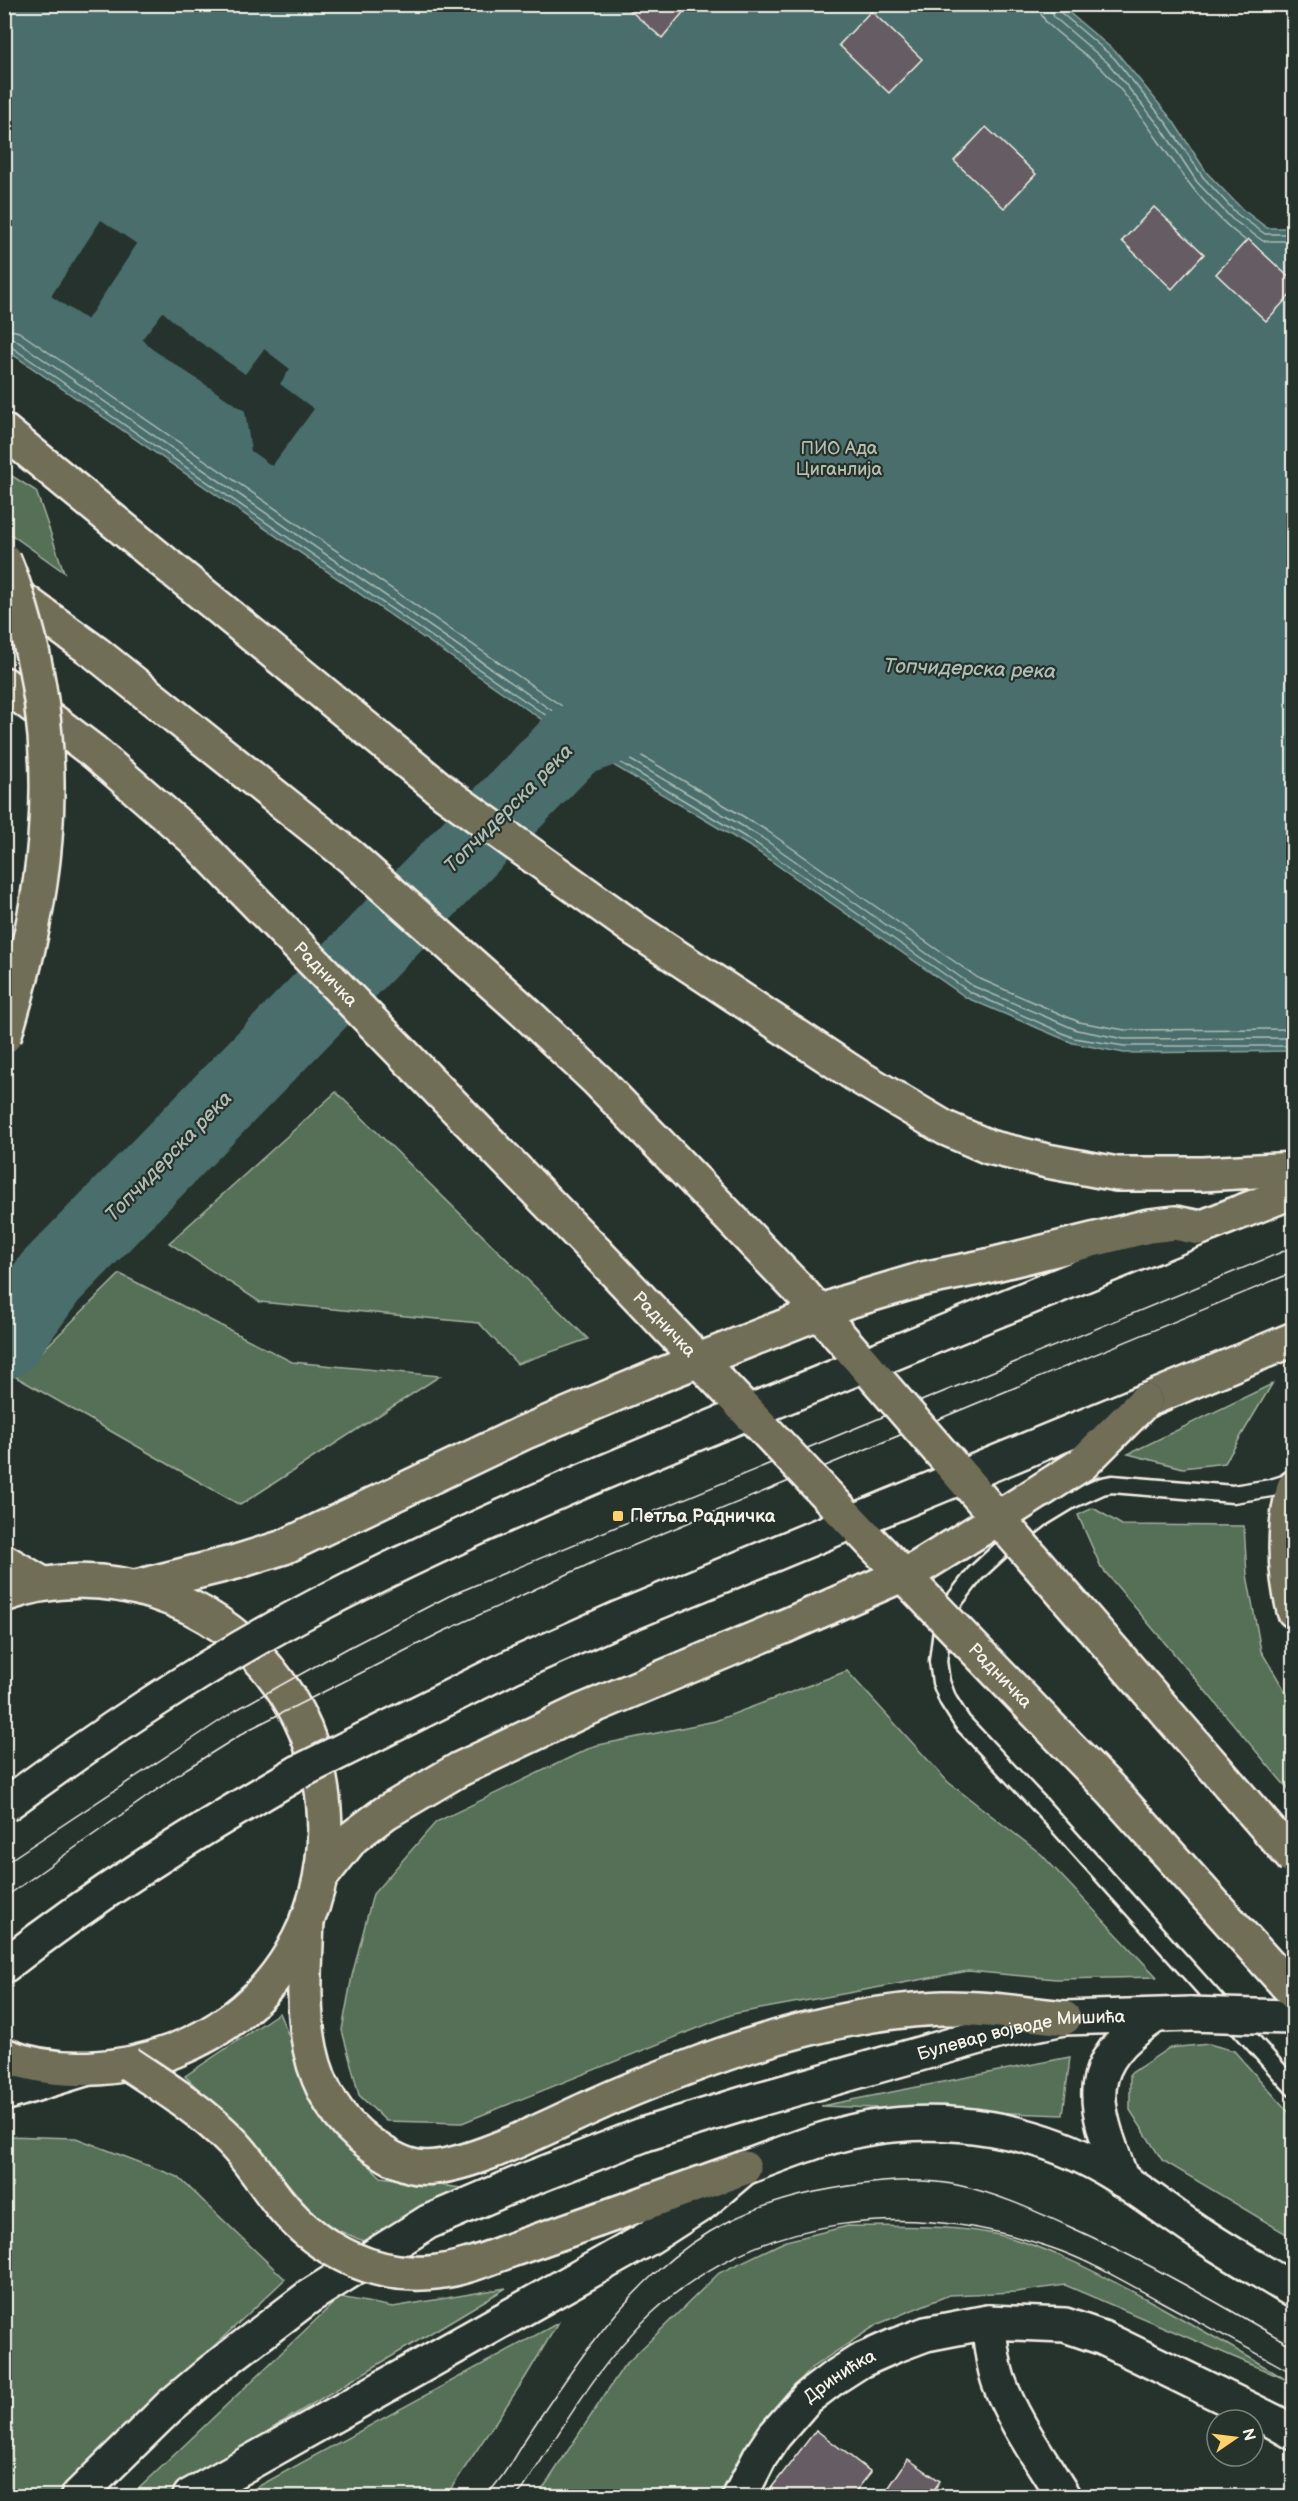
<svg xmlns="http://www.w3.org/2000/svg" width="1298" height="2501" viewBox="0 0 1298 2501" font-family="'Balsamiq Sans',sans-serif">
	<rect width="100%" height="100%" fill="#26332d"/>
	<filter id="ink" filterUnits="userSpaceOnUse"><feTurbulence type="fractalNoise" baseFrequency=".0167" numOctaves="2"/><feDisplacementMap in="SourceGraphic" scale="12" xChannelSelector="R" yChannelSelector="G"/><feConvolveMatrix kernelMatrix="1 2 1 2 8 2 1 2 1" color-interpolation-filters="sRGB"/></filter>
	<g filter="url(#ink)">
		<g fill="#546f56" stroke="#a4b09f" stroke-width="1.5">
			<polygon points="4,471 36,491 64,572 5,530"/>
			<polygon points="336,1092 588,1339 517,1364 479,1323 260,1302 169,1243"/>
			<polygon points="120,1274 292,1362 440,1376 240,1505 16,1377"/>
			<polygon points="1272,1384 1225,1463 1183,1468 1128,1454"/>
			<polygon points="1093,1508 1122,1525 1244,1526 1247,1575 1261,1651 1293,1704 1293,1795 1101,1567 1078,1515"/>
			<polygon points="847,1671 948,1782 1041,1854 1157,1977 1056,1979 968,1971 733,2014 462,2123 386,2121 359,2095 342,2030 352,1976 373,1894 436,1822 594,1746 715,1721"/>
			<polygon points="279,2013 327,2124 381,2177 468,2189 363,2241 321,2223 260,2150 185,2076"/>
			<polygon points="1209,2044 1234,2051 1293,2117 1293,2238 1162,2160 1130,2110 1130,2074 1169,2048"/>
			<polygon points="1070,2057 1063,2115 821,2106"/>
			<polygon points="5,2136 76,2138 178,2177 285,2279 55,2496 5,2496"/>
			<path d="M848,2226C899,2227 949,2224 999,2235C1052,2248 1102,2275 1150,2301C1195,2326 1240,2351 1285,2379L1065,2285L1016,2292L949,2295L878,2324L811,2368L780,2402L747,2448L729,2496H538L623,2367L719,2273L786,2241Z"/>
			<polygon points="506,2288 282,2422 172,2496 131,2496 340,2297 393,2307"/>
			<polygon points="558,2323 525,2378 446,2496 241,2496"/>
		</g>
		<polygon fill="#496e6c" stroke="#8da29e" stroke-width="1.5" points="5,5 1060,5 1118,54 1173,121 1207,173 1242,209 1267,228 1293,228 1293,1051 1124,1053 1073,1043 967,998 754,849 573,741 5,349"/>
		<g fill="#26332d">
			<polygon points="101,220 137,244 87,320 51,296"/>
			<polygon points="163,312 187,333 245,374 264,349 290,369 280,384 314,409 272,466 251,451 245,411 152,349 142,339"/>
		</g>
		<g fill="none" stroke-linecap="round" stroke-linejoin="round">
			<g stroke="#b0bdb6" stroke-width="1.5">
				<path d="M1040,4L1041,14L1046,22C1063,39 1084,52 1102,69C1155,123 1183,194 1245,240"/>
				<polyline points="1049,4 1054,17 1108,63 1162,129 1197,182 1232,219 1263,241 1294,241"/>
				<polyline points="1056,4 1059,11 1114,58 1168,125 1203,177 1237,214 1265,234 1294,234"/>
				<polyline points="4,328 19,332 585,722 766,830 978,978 1079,1022 1125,1030 1294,1029"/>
				<polyline points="4,337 14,339 580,730 761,837 973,986 1077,1030 1124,1039 1294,1038"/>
				<polyline points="4,344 10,346 576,736 757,844 970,992 1074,1038 1124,1046 1294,1046"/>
			</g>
			<polyline stroke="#496e6c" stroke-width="74" points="4,1342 50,1278 573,741 667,707"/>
		</g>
		<g fill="#655d63" stroke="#f4f1e8" stroke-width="1.5">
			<polygon points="629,4 690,4 662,38 626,7"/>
			<polygon points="871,11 922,59 889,93 839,45"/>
			<polygon points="986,127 1036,174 1004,208 954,161"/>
			<polygon points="1154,207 1204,254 1172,289 1122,241"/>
			<polygon points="1248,239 1294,282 1294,291 1266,321 1216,274"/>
			<polygon points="816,2430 871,2472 852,2496 765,2496"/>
			<polygon points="908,2459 940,2481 930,2496 883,2496"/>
		</g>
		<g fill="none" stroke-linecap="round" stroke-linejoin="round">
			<defs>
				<polyline id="service" points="1294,1481 1271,1488 1233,1494 1112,1484 1102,1486 1071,1500 1043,1517 1002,1549 975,1574 944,1614 938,1661 941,1682 948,1700 962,1722 1041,1806 1294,2088"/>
				<g id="minor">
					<path id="s1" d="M756,2100L1001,2031L1064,2018L1191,2014"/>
					<path d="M744,2168C785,2153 827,2135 870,2128C949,2115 1037,2129 1107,2170C1139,2189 1169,2213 1201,2234C1231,2254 1263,2272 1294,2291"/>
					<path d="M1122,2180C1094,2104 1078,2067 1155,2016"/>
					<path d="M988,2322C991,2342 992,2363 999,2382C1013,2421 1042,2461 1063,2496"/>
					<path id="s2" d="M740,2496L760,2457L774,2436L807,2398L832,2379L860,2361L894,2346L926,2334L988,2322L1065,2325L1103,2338L1273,2421L1294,2433"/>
				</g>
				<g id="secondary">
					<polyline points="981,1317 1200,1228"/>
					<path d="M4,1966C98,1892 196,1832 299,1772"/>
					<polyline points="4,2094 85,2069"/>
					<polyline points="78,2496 169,2407 213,2370 310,2296 428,2222 524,2181 645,2134 756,2100"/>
					<polyline points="190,2496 647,2239 703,2203 743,2169"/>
				</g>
				<g id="primary">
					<polyline points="4,431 445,793 636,930 859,1077 945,1128 989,1147 1047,1161 1117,1174 1202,1174 1294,1169"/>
					<polyline points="4,586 96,653 351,857 524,1011 597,1080 696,1182"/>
					<path id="s3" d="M4,684L94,752L193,838L597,1253"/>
					<polyline points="983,1267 1149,1226 1175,1223 1200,1228 1294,1191"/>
					<polyline points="1145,1401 1294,1339"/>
					<path d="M1294,1487C1283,1528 1284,1570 1294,1611"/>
					<polyline points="4,1561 43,1584"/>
					<polyline points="136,1587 236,1562 284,1547 523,1433 661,1375"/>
					<path d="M4,1595C53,1577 106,1577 155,1593C370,1662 386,1969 173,2051C121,2071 57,2076 4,2055"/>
					<polyline points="321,1877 353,1837 385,1813 458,1770 582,1711 783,1627"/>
					<path d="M307,1919C304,2001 294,2088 369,2143C383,2153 399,2164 417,2167C461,2174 558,2121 600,2103C628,2090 657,2079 686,2068C767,2037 855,2011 942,2008C980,2007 1026,2014 1064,2018"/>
					<polyline points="597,2220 744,2168"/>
				</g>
			</defs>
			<use href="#service" stroke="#f4f1e8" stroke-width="21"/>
			<use href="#minor" stroke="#f4f1e8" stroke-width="38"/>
			<use href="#secondary" stroke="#f4f1e8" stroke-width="38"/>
			<use href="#primary" stroke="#f4f1e8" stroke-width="38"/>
			<use href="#service" stroke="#26332d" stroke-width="16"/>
			<use href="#minor" stroke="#26332d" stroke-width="33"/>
			<use href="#secondary" stroke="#26332d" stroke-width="33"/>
			<use href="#primary" stroke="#716e59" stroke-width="33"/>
			<g stroke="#f4f1e8" stroke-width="1.5">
				<polyline points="4,1864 236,1710 348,1648 449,1596 1294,1247"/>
				<polyline points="4,1898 186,1769 250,1729 440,1633 596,1561 1294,1272"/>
				<path d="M485,2496C505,2477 514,2455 530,2432C567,2377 605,2319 655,2273C703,2229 751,2206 815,2192C860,2183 911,2176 957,2185C996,2193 1031,2209 1068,2226C1146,2261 1220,2304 1294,2347"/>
				<path d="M516,2496L523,2489C562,2429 598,2364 651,2314C762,2211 914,2200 1052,2248C1090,2261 1125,2282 1160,2301C1204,2325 1250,2349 1294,2374"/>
			</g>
			<defs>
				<polyline id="minor-bridge" points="1191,2014 1290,2017"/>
				<g id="secondary-bridge">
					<polyline points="299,1772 510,1667 617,1619 1145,1401"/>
					<path d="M4,1806C104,1732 210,1661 320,1604C533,1494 760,1409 981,1317"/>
				</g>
				<g id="primary-bridge">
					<path d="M4,560C15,585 22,612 29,638C63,776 46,903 4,1037"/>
					<polyline points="696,1182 804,1295 1294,1859"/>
					<path id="s4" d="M597,1253L875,1546L1112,1791L1294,1993"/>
					<polyline points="661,1375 846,1302 923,1279 983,1267"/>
					<polyline points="783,1627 918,1568 981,1529 1082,1464 1145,1401"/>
					<path d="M129,2064C164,2087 202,2111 231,2141C250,2160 264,2184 281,2205C319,2250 376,2280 437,2272C463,2269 487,2259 511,2250C539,2240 568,2230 597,2220"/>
				</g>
			</defs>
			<use href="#minor-bridge" stroke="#f4f1e8" stroke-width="38" stroke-linecap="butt"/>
			<use href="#secondary-bridge" stroke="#f4f1e8" stroke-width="38" stroke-linecap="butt"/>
			<use href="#primary-bridge" stroke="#f4f1e8" stroke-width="38" stroke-linecap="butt"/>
			<use href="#minor-bridge" stroke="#26332d" stroke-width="33"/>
			<use href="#secondary-bridge" stroke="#26332d" stroke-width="33"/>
			<use href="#primary-bridge" stroke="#716e59" stroke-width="33"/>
		</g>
	</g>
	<rect fill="#ffd166" stroke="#26332d" stroke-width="2" x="612" y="1510" width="12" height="12" rx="3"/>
	<g text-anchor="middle" stroke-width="4.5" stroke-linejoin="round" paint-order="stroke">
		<g font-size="18" fill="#b4bdae" stroke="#26332d">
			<text x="839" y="454">ПИО Ада<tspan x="839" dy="21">Циганлија</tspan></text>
		</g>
		<g font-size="18" fill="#f4f1e8" stroke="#26332d">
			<text dy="6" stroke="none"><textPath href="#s3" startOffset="434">Радничка</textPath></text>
			<text dy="6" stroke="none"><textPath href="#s4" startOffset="98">Радничка</textPath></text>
			<text dy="6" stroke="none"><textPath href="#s4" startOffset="584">Радничка</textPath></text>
			<text dy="6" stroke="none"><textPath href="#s1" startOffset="274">Булевар војводе Мишића</textPath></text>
			<text dy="6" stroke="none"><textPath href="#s2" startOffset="159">Дринићка</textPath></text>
		</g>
		<g font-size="18" font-weight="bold" fill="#f4f1e8" stroke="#26332d" text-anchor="start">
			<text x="630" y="1522">Петља Радничка</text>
		</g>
		<g font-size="20" font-style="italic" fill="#b0bdb6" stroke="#26332d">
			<text transform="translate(970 668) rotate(2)" y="7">Топчидерска река</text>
			<text transform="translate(508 808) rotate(-45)" y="7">Топчидерска река</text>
			<text transform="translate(168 1156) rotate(-46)" y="7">Топчидерска река</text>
		</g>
	</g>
	<rect width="1298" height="2501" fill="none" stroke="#26332d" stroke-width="24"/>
	<rect x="12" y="12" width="1274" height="2477" fill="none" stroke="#f4f1e8" stroke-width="2" filter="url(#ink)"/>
	<g transform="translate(1235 2438) rotate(76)"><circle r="28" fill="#26332d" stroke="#787f78" stroke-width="1.5"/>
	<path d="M0-4.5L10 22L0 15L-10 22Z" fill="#ffd166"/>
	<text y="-9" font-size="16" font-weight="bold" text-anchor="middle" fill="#f4f1e8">N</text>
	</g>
</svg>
